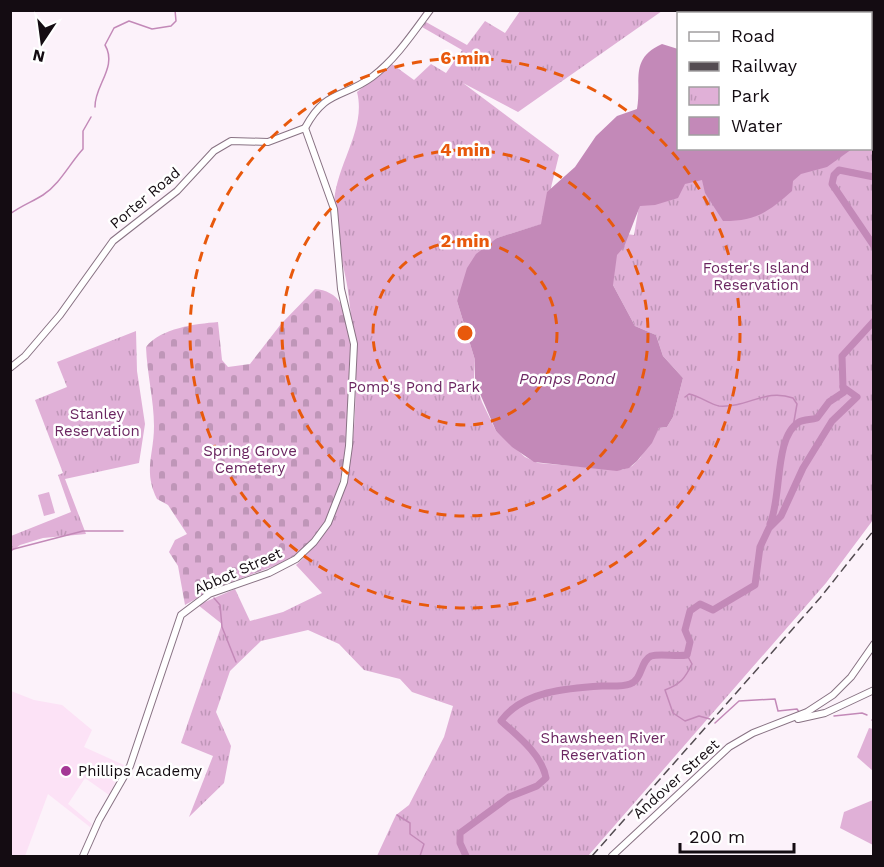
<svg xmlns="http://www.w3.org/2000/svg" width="884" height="867" viewBox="0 0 884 867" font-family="'Work Sans',sans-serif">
	<defs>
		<pattern id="cemetery-stones" width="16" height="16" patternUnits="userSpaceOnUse" patternTransform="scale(1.5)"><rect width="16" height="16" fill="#e0b0d7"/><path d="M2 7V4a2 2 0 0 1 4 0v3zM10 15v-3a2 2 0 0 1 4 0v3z" fill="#bf96b8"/></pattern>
		<pattern id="park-tufts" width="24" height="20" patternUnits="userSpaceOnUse" patternTransform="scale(1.5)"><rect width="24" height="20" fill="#e0b0d7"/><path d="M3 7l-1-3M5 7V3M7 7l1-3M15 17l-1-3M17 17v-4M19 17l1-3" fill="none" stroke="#bf96b8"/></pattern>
	</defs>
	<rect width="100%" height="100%" fill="#fcf2fa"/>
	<polygon fill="#fce2f6" points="11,691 34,700 62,705 92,730 84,747 124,765 109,795 85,778 68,804 92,824 90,827 48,794 25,856 11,856"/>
	<g fill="#e0b0d7">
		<polygon points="49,492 55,513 44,516 38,495"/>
		<polygon points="869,728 873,729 873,771 857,757"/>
		<polygon points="873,800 873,845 840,828 844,812"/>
	</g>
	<path fill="url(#cemetery-stones)" d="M315,289C326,290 335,294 341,304C361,334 347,469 334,503C325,528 307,548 285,562L215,588L185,605L178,566L169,552L175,540L187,534L168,505L157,499C143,471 154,455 154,426C154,400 147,374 146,347C161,328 195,324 218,322L222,360L228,367L250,364L281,324Z"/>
	<g fill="url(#park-tufts)">
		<path d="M520,11H662L518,112L463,83L559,155L542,224L497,238L457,301L475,360L474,379L482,402L496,431L525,457L538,463L622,470L632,466L640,458L659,428L667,427L673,417L683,378L663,356L656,335L635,326L613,285L567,226L634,235L642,188L708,149L870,148L871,61L873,62V520L826,583L588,856H377L396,815L409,805L444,737L453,706L412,692L400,679L364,670L339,644L308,630L261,641L230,671L216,712L231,746L224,783L189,817L213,756L181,743L222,624L198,605L235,589L250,621L283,612L322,593L296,565C368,504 359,376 348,291C344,263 333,233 334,206C334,167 367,130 357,92L392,64L414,80L431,64L446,73L462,50L422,27L426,22L467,45L485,21L505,33Z"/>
		<polygon points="678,11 678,10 870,11 870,14 679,14"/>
		<polygon points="136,331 137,371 145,424 139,463 65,479 86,534 43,538 20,545 11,552 11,536 71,512 58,475 63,473 35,400 67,387 57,362"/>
	</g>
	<path fill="#c389b8" d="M662,44L678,49V148L852,149L827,167L801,174L793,181L792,191C768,212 757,221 723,221L705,193L702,180L685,184L678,198L655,205L640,206L624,247L617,255L613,285L635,326L656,335L663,356L683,378L673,417L667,427L659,428L652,443L637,461L629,468L617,471L534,462L512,447L496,431L475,382V360L457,301L467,268L476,254L497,238L541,224L547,192L575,167L596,136L617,116L637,109C642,80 629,59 662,44Z"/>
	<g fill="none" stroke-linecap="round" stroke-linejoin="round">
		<g stroke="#c389b8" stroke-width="1.5">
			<path d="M95,107C94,86 118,67 105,45L114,28L129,21L152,29L171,26L176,21L175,10"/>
			<path d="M10,214C22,205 32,202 43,195C60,184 70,163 83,149V131L91,117"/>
			<path d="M685,397L689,394C700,396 711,405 719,406C748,408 765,388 793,398L797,404L793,427"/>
			<polyline points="10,550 83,531 123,531"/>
			<polyline points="214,598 220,605 222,627 236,662"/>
			<path d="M687,655L692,664C685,678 681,684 665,690L673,713L685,721L699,716L710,719"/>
			<polyline points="834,716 862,713 867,715"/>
			<polyline points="872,720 874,722"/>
			<polyline points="715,723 739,701 775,699 778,711 797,709 799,712"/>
			<polyline points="397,815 410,823 410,834 424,844 420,856"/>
		</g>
		<g stroke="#c389b8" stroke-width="7">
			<polyline points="874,177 839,170 834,175 832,184 874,246"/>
			<path d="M770,524C782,497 774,437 799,422C804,419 811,420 817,418L829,402L844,392L843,387"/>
			<path d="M466,856L460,843V833L509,797L537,786L546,778C542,755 518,736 501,721C522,691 569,688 602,686C610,686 622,687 630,684C643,679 640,661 651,656C661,653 676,657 687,655L690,642L685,630L690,611L700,604L713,610L755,585L760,547L769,528L781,516L803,468L832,421L857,397L843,387L842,356L874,321"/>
		</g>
		<defs>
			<g id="secondary">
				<path d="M305,128C326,89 342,99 372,77C395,60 413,33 430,10"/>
				<polyline points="10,368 25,356 60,315 113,241 177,191 214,151 231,141 268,142 305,128"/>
				<polyline points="798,719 825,713 874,690"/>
				<polyline points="83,856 99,820 130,766 181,615 209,594 269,573 296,559 314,542 328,523 344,482 349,446 354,344 341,289 334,209 305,128"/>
				<polyline points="612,856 729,747 753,733 807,712 833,695 851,677 874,644"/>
			</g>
		</defs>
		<use href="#secondary" stroke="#887283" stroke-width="8"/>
		<use href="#secondary" stroke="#fff" stroke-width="6"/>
		<polyline stroke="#544c52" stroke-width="1.5" stroke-dasharray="9 4.5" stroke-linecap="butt" points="592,856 820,598 874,530"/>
	</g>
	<g fill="none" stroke="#e8590c" stroke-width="3" stroke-dasharray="10 8">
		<circle cx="465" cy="333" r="92"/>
		<circle cx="465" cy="333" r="183"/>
		<circle cx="465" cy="333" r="275"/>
	</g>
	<circle fill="#a43796" stroke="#fff" stroke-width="2" cx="66" cy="771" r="6"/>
	<g text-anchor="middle" stroke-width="5" stroke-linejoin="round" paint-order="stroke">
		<g font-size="15" fill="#140c12" stroke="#fff">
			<text transform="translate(145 198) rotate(-40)" y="5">Porter Road</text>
			<text transform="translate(238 571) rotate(-24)" y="5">Abbot Street</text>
			<text transform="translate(676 779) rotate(-42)" y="5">Andover Street</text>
		</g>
		<g font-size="15" fill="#6b2661" stroke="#fff">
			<text x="756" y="273">Foster's Island<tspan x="756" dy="17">Reservation</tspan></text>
			<text x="414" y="392">Pomp's Pond Park</text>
			<text x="97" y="419">Stanley<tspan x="97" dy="17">Reservation</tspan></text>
			<text x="250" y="456">Spring Grove<tspan x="250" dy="17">Cemetery</tspan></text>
			<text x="603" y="743">Shawsheen River<tspan x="603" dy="17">Reservation</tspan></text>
		</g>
		<g font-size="15" fill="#140c12" stroke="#fff" text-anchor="start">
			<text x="78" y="776">Phillips Academy</text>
		</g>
		<g font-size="16" font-style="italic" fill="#6f2a65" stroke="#fff">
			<text x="567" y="384">Pomps Pond</text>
		</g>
	</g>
	<circle cx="465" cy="333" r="9" fill="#e8590c" stroke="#fff" stroke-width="3"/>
	<g font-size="18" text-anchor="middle" font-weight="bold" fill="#e8590c" stroke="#fff" stroke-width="5" stroke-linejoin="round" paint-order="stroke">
		<text x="465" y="64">6 min</text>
		<text x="465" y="156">4 min</text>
		<text x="465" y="247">2 min</text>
	</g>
	<rect width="884" height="867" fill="none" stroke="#140c12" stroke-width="24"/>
	<rect x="677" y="12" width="195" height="138" fill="#ffffff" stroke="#a19ea0" stroke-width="1.5"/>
	<rect x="689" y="32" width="30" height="9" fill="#ffffff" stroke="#a19ea0" stroke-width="1.5"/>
	<text x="731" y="42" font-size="18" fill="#140c12">Road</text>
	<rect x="689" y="62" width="30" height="9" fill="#544c52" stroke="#a19ea0" stroke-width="1.5"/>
	<text x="731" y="72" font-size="18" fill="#140c12">Railway</text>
	<rect x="689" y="87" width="30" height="18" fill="url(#park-tufts)" stroke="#a19ea0" stroke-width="1.5"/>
	<text x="731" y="102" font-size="18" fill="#140c12">Park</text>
	<rect x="689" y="117" width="30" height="18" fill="#c389b8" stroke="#a19ea0" stroke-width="1.5"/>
	<text x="731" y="132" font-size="18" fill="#140c12">Water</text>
	<g transform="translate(42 42) rotate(193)" stroke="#ffffff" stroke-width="4.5" paint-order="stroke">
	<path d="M0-4.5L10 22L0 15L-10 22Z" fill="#140c12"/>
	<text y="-9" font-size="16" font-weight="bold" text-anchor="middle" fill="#140c12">N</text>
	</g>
	<path d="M680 843v9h114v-9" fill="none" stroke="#140c12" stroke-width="3"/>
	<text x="689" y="843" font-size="18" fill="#140c12" stroke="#ffffff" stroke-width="4.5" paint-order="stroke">200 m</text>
</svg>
